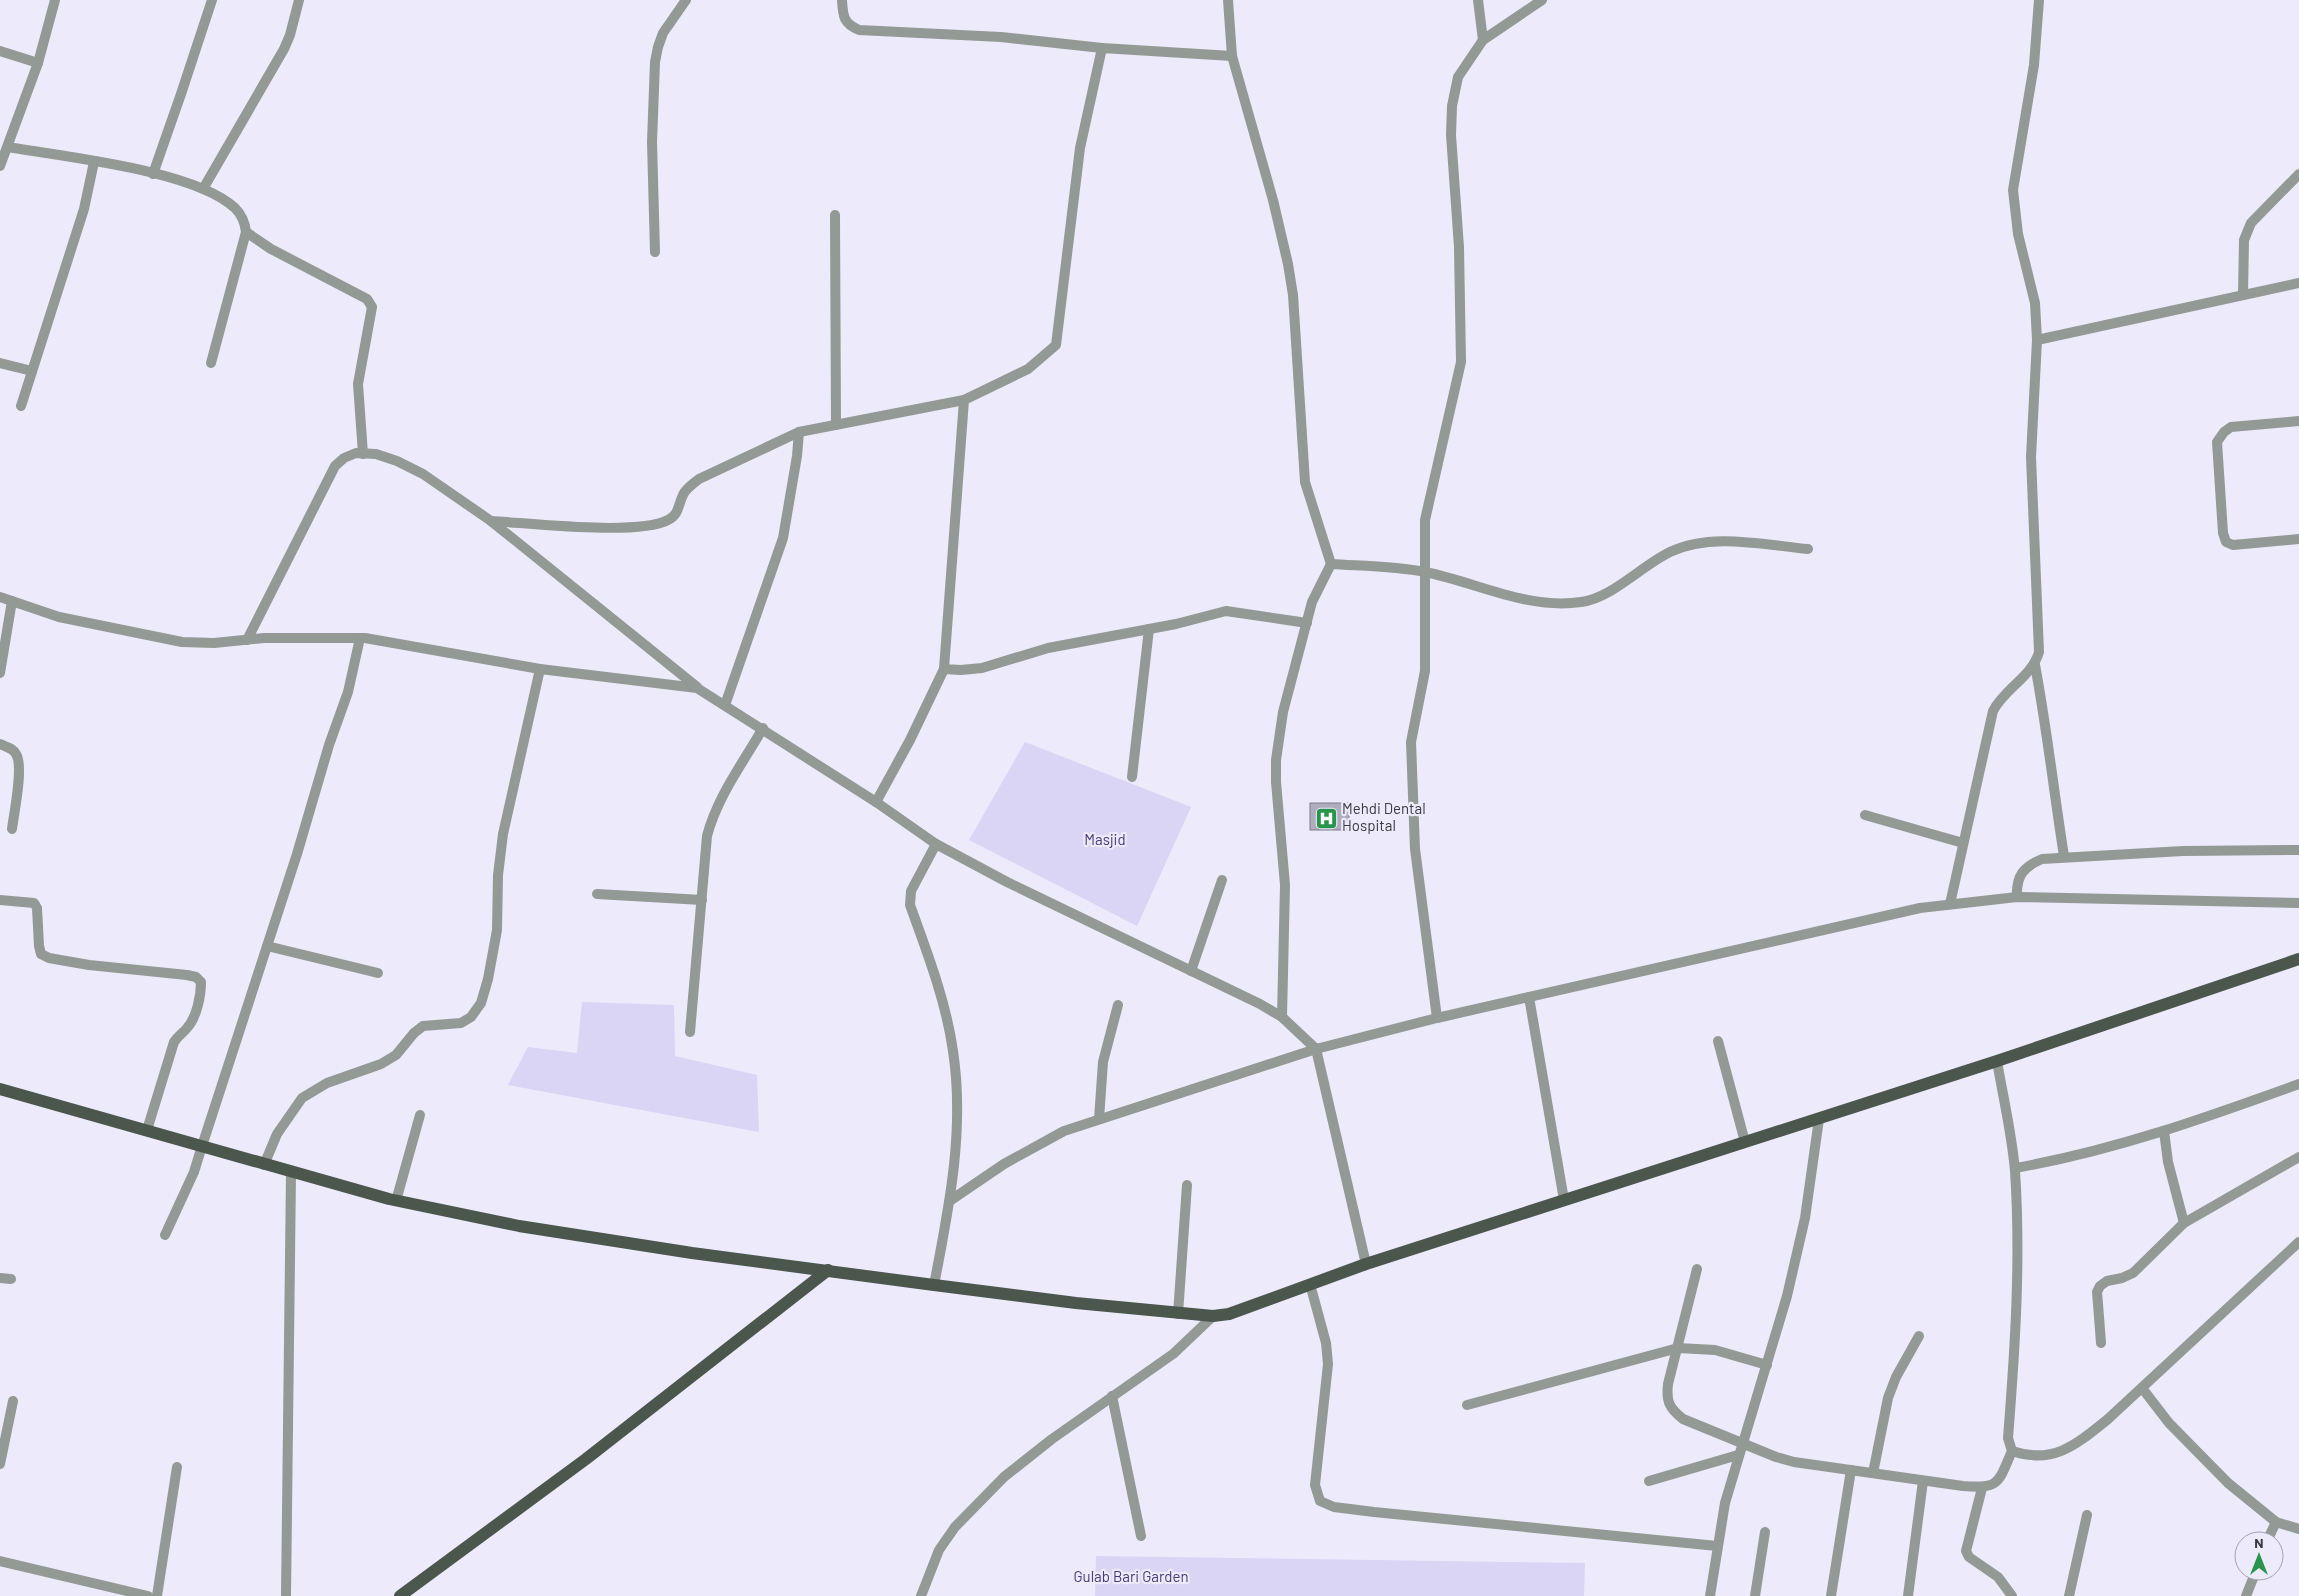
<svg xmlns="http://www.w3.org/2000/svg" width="2299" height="1596" viewBox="0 0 2299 1596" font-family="Barlow,sans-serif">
	<rect width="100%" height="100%" fill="#edeafb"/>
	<g fill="#dad4f5">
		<polygon points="1025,742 1191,807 1137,926 969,840"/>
		<polygon points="582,1002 674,1005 675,1056 757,1075 759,1132 508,1085 528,1047 577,1053"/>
		<polygon points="1096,1556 1585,1563 1584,1596 1095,1596"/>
	</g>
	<rect fill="#afacbd" stroke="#7e7b8b" x="1310" y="803" width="39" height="27"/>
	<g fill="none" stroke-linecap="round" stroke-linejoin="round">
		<g stroke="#939994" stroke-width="10">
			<path d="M842,0C843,16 843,23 859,30L1001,37L1102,48"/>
			<polyline points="1228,0 1232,56 1273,200 1288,264 1293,295 1305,482 1331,564"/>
			<polyline points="1478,0 1483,40"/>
			<polyline points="0,51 38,63"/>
			<polyline points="1232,56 1102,48 1080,148 1056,345 1028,369 964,400 944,669 961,670 982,668 1048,648 1176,624 1226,611 1307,623"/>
			<path d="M8,147C65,157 194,170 235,208C242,215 245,223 246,232L211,363"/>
			<polyline points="0,166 38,63 55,0"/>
			<polyline points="153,174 181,94 212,0"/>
			<polyline points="203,189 284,49 290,35 299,0"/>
			<polyline points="835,215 836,425"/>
			<polyline points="246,232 271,249 367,299 372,307 358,384 363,454"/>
			<polyline points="655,252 652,142 655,62 658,47 663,33 686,0"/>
			<polyline points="2243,295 2244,240 2251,223 2299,174"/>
			<polyline points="2037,340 2035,303 2018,234 2013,190 2034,65 2039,0"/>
			<polyline points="0,363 32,371"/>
			<polyline points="21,406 84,209 94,162"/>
			<polyline points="2299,421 2231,427 2224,432 2217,442 2223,533 2226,542 2233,545 2299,539"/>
			<path d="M491,521C529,523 637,536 668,520C679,515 678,505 683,495C686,488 693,484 699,479L799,432L964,400"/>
			<polyline points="0,597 59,617 182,642 214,643 264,638 365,638 540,669 697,688 876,802 936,844 1007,882 1260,1004 1282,1017 1316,1049 1437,1018 1920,908 2017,897 2299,903"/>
			<polyline points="247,640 335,466 344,458 356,453 376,454 397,461 423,474 491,521 697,687"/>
			<path d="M2035,665C2047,729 2054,793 2064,856"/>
			<polyline points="0,673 12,601"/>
			<polyline points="725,705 783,538 797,456 799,432"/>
			<path d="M0,744C6,747 13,748 16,754C24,766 14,813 12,829"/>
			<polyline points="1132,777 1149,629"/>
			<polyline points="876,802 910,740 944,669"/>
			<polyline points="1865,815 1963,843"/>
			<polyline points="597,894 702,900"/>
			<path d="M2017,897C2016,876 2023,867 2042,859L2183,851L2299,850"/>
			<path d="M0,900L34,903L37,908L39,946L41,954L49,958L89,965L187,975L196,977L201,982C201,995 197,1017 187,1028C183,1033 178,1036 174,1042L147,1130"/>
			<path d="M1950,904L1993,711C2005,688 2032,677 2039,652L2031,457L2037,340L2299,283"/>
			<polyline points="267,946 378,973"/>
			<polyline points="1191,971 1222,880"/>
			<polyline points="1529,997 1564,1200"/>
			<path d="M1282,1017L1285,885L1276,782V760L1283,712L1312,602L1331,564C1362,566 1395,566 1425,572C1476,582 1527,610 1581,602C1612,598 1641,566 1670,552C1711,532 1764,545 1808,549"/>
			<polyline points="1437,1018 1415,849 1411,742 1425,671 1425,520 1461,362 1459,247 1451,135 1452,106 1458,77 1483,40 1542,0"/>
			<path d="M690,1032L707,836C717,797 743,763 763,728"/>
			<polyline points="1718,1041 1745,1142"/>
			<path d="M1997,1061C2003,1097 2012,1134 2015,1171C2021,1260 2015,1349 2008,1438L2012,1451C2054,1465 2077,1444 2108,1419L2299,1242"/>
			<polyline points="1099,1119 1103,1062 1118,1005"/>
			<polyline points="2164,1131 2168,1162 2184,1223"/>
			<polyline points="264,1165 277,1134 302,1098 327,1083 381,1064 396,1055 414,1033 423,1026 461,1023 471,1017 481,1003 488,979 497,930 498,875 503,834 540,669"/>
			<path d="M2015,1168C2113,1151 2205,1118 2299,1084"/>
			<polyline points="951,1200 1004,1164 1064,1131 1316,1049 1366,1264"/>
			<polyline points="396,1201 420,1115"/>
			<polyline points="165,1235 194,1172 202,1146 297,854 329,745 348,692 360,638"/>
			<path d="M1697,1269L1668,1384C1666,1401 1669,1408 1683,1419L1776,1457L1794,1462L1963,1486C2000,1489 1998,1483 2012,1451"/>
			<polyline points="0,1278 11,1279"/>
			<polyline points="1310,1284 1326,1343 1328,1364 1315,1485 1320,1501 1334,1507 1374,1512 1717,1546"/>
			<path d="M934,1285C949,1208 965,1129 953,1051C946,1001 927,952 910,905L911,891L936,844"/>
			<polyline points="1178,1314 1187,1185"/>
			<polyline points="2101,1343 2098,1304 2097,1292 2100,1286 2107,1281 2122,1278 2133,1273 2184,1223 2299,1157"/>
			<polyline points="2142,1388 2169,1423 2228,1483 2276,1522 2299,1529"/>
			<polyline points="1112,1396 1141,1536"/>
			<polyline points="1467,1405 1678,1348 1715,1350 1767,1365"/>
			<polyline points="0,1464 13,1401"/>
			<polyline points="1873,1473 1888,1398 1896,1377 1919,1336"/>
			<polyline points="1649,1481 1738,1455"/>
			<polyline points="1982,1488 1966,1551 1969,1557 1998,1577 2012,1596"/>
			<polyline points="2267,1541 2276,1522"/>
			<polyline points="0,1561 148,1596"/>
			<polyline points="157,1596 177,1467"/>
			<polyline points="286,1596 291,1173"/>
			<polyline points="921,1596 939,1550 955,1527 1004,1477 1052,1439 1173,1354 1213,1316"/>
			<polyline points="1755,1596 1765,1532"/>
			<polyline points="1831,1596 1851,1470"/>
			<polyline points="1908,1596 1923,1481"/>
			<polyline points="2069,1596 2087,1515"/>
			<polyline points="2246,1596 2256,1571"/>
		</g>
		<polyline stroke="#939994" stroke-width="10" points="1710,1596 1725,1503 1787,1296 1805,1218 1819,1119"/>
		<g stroke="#4b564d" stroke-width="12">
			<polyline points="0,1089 389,1199 519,1226 692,1253 934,1285 1076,1303 1213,1316 1229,1314 1366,1264 1997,1061 2299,959"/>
			<polyline points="400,1596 586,1459 828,1270"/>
		</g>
	</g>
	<defs>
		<symbol id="hospital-square" viewBox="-11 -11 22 22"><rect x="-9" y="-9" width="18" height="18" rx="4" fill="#28944c" stroke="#edeafb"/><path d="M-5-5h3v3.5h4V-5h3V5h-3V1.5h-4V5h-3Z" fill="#fff"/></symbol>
	</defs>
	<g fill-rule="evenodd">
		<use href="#hospital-square" x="1314" y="806" width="25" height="25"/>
	</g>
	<g text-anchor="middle" stroke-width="4.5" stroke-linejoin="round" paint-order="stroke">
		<g font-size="15" fill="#3a3940" stroke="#edeafb" text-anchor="start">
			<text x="1342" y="814">Mehdi Dental<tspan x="1342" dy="17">Hospital</tspan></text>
		</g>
		<g font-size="15" fill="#493a76" stroke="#edeafb">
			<text x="1105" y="845">Masjid</text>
			<text x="1131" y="1582">Gulab Bari Garden</text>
		</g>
	</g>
	<g transform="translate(2259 1556)"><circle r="24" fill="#edeafb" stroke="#a5a3b0"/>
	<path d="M0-4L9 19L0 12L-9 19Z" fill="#28944c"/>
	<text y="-8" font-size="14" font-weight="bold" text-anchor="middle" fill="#3a3940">N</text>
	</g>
</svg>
